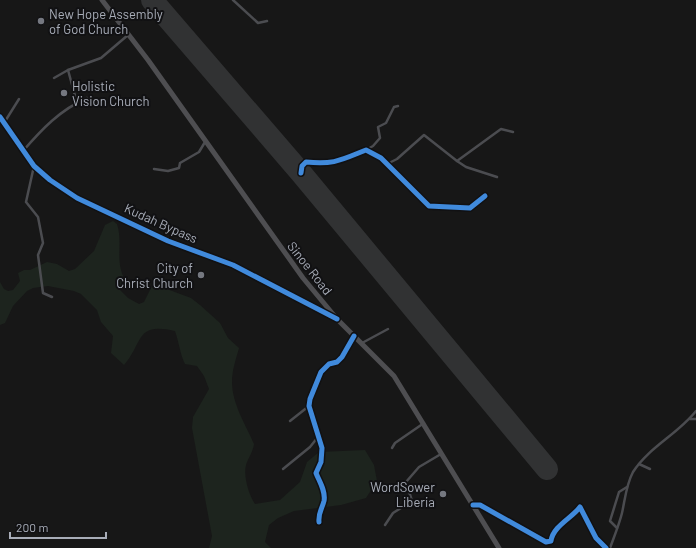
<svg xmlns="http://www.w3.org/2000/svg" width="696" height="548" viewBox="0 0 696 548" font-family="Barlow,sans-serif">
	<rect width="100%" height="100%" fill="#171717"/>
	<path fill="#1d241e" d="M113,221L117,224C123,242 115,260 124,278L120,290L128,298L139,304L144,302L152,286L156,285L191,298L200,305L220,323L228,338L239,348C236,359 232,370 232,382C232,404 246,425 254,444C253,452 248,458 246,465C243,476 249,495 255,504L280,500L300,482L307,462L319,452L365,450L374,465L377,481L366,498L341,505L294,511L278,518L269,525L265,542L271,548H209L212,536L192,428L193,417L209,389L204,376L197,366L185,364C180,354 179,342 175,331C135,322 144,342 124,365L111,353L113,336L101,322L97,310L81,294L74,291L48,286L33,288L27,291L13,306L5,323L0,325V282L4,289L8,291L13,290L20,281L18,273L24,270H30L47,262L57,264L69,271L75,269L94,251L105,225Z"/>
	<g fill="none" stroke-linecap="round" stroke-linejoin="round">
		<polyline stroke="#313233" stroke-width="22" points="152,0 301,173 547,469"/>
		<g stroke="#4b4c50" stroke-width="2.5">
			<polyline points="233,0 258,23 267,21"/>
			<polyline points="68,70 77,103"/>
			<polyline points="54,78 68,70 101,58 128,35"/>
			<polyline points="4,123 19,99"/>
			<polyline points="366,150 373,146 380,138 378,127 386,123 394,107 398,106"/>
			<path d="M23,151C42,129 60,110 87,98"/>
			<polyline points="457,161 466,167 497,177"/>
			<polyline points="387,164 397,159 424,135 457,161 501,129 513,132"/>
			<polyline points="34,166 26,202 38,217 43,243 38,255 43,293 52,297"/>
			<polyline points="154,169 168,171 179,168 180,163 199,152 205,142"/>
			<path d="M301,173L302,166L306,162C334,165 341,160 366,150L381,158L429,206L470,208L485,196"/>
			<polyline points="362,343 388,329"/>
			<polyline points="690,419 696,419"/>
			<polyline points="290,421 309,406"/>
			<polyline points="392,448 395,443 424,423"/>
			<polyline points="639,464 650,469"/>
			<polyline points="283,469 310,447 318,437"/>
			<path d="M474,505H480L546,542L551,541C553,526 572,518 580,507L596,538L606,548"/>
			<path d="M319,522C318,513 322,509 324,501C326,491 319,481 316,473L321,462L322,448L309,406L310,399L321,372L329,364L337,362L342,357L353,337"/>
			<polyline points="385,525 393,513 412,501 406,482 419,467 441,454"/>
			<polyline points="617,528 610,521 619,492 627,487"/>
			<path d="M610,548C614,537 619,525 622,513C625,500 626,485 633,472C649,447 678,434 696,411"/>
		</g>
		<polyline stroke="#4a4a4e" stroke-width="3.5" points="0,117 34,166 50,180 77,198 168,241 233,265 277,290 334,317"/>
		<polyline stroke="#4e4e51" stroke-width="5" points="102,0 148,60 303,278 337,319 394,376 499,548"/>
		<defs>
			<g id="cycleway">
				<polyline points="0,117 34,166 50,180 77,198 168,241 233,265 337,319"/>
				<path d="M301,173L302,166L306,162C334,165 341,160 366,150L381,158L429,206L470,208L485,196"/>
				<path d="M473,505H480L546,542L551,541C553,526 572,518 580,507L596,538L606,548"/>
				<path d="M319,522C318,513 322,509 324,501C326,491 319,481 316,473L321,462L322,448L309,406L310,399L321,372L329,364L337,362L342,357L354,336"/>
			</g>
		</defs>
		<use href="#cycleway" stroke="#111113" stroke-width="8"/>
		<use href="#cycleway" stroke="#408adc" stroke-width="5"/>
	</g>
	<g fill="#757880" stroke="#111113" stroke-width="1.5">
		<circle cx="41" cy="21" r="4"/>
		<circle cx="64" cy="93" r="4"/>
		<circle cx="201" cy="275" r="4"/>
		<circle cx="443" cy="494" r="4"/>
	</g>
	<g text-anchor="middle" stroke-width="4" stroke-linejoin="round" paint-order="stroke">
		<g font-size="13" fill="#a8adb8" stroke="#111113" text-anchor="start">
			<text x="49" y="19">New Hope Assembly<tspan x="49" dy="15">of God Church</tspan></text>
			<text x="72" y="91">Holistic<tspan x="72" dy="15">Vision Church</tspan></text>
			<text x="193" y="273" text-anchor="end">City of<tspan x="193" dy="15">Christ Church</tspan></text>
			<text x="435" y="492" text-anchor="end">WordSower<tspan x="435" dy="15">Liberia</tspan></text>
		</g>
		<g font-size="13" fill="#a8adb8" stroke="#111113">
			<text transform="translate(161 223) rotate(24)" y="5">Kudah Bypass</text>
			<text transform="translate(310 268) rotate(52)" y="5">Sinoe Road</text>
		</g>
	</g>
	<path d="M10 532v6h96v-6" fill="none" stroke="#a8adb8" stroke-width="2"/>
	<text x="16" y="532" font-size="12" fill="#a8adb8" stroke="#111113" stroke-width="3" paint-order="stroke">200 m</text>
</svg>
